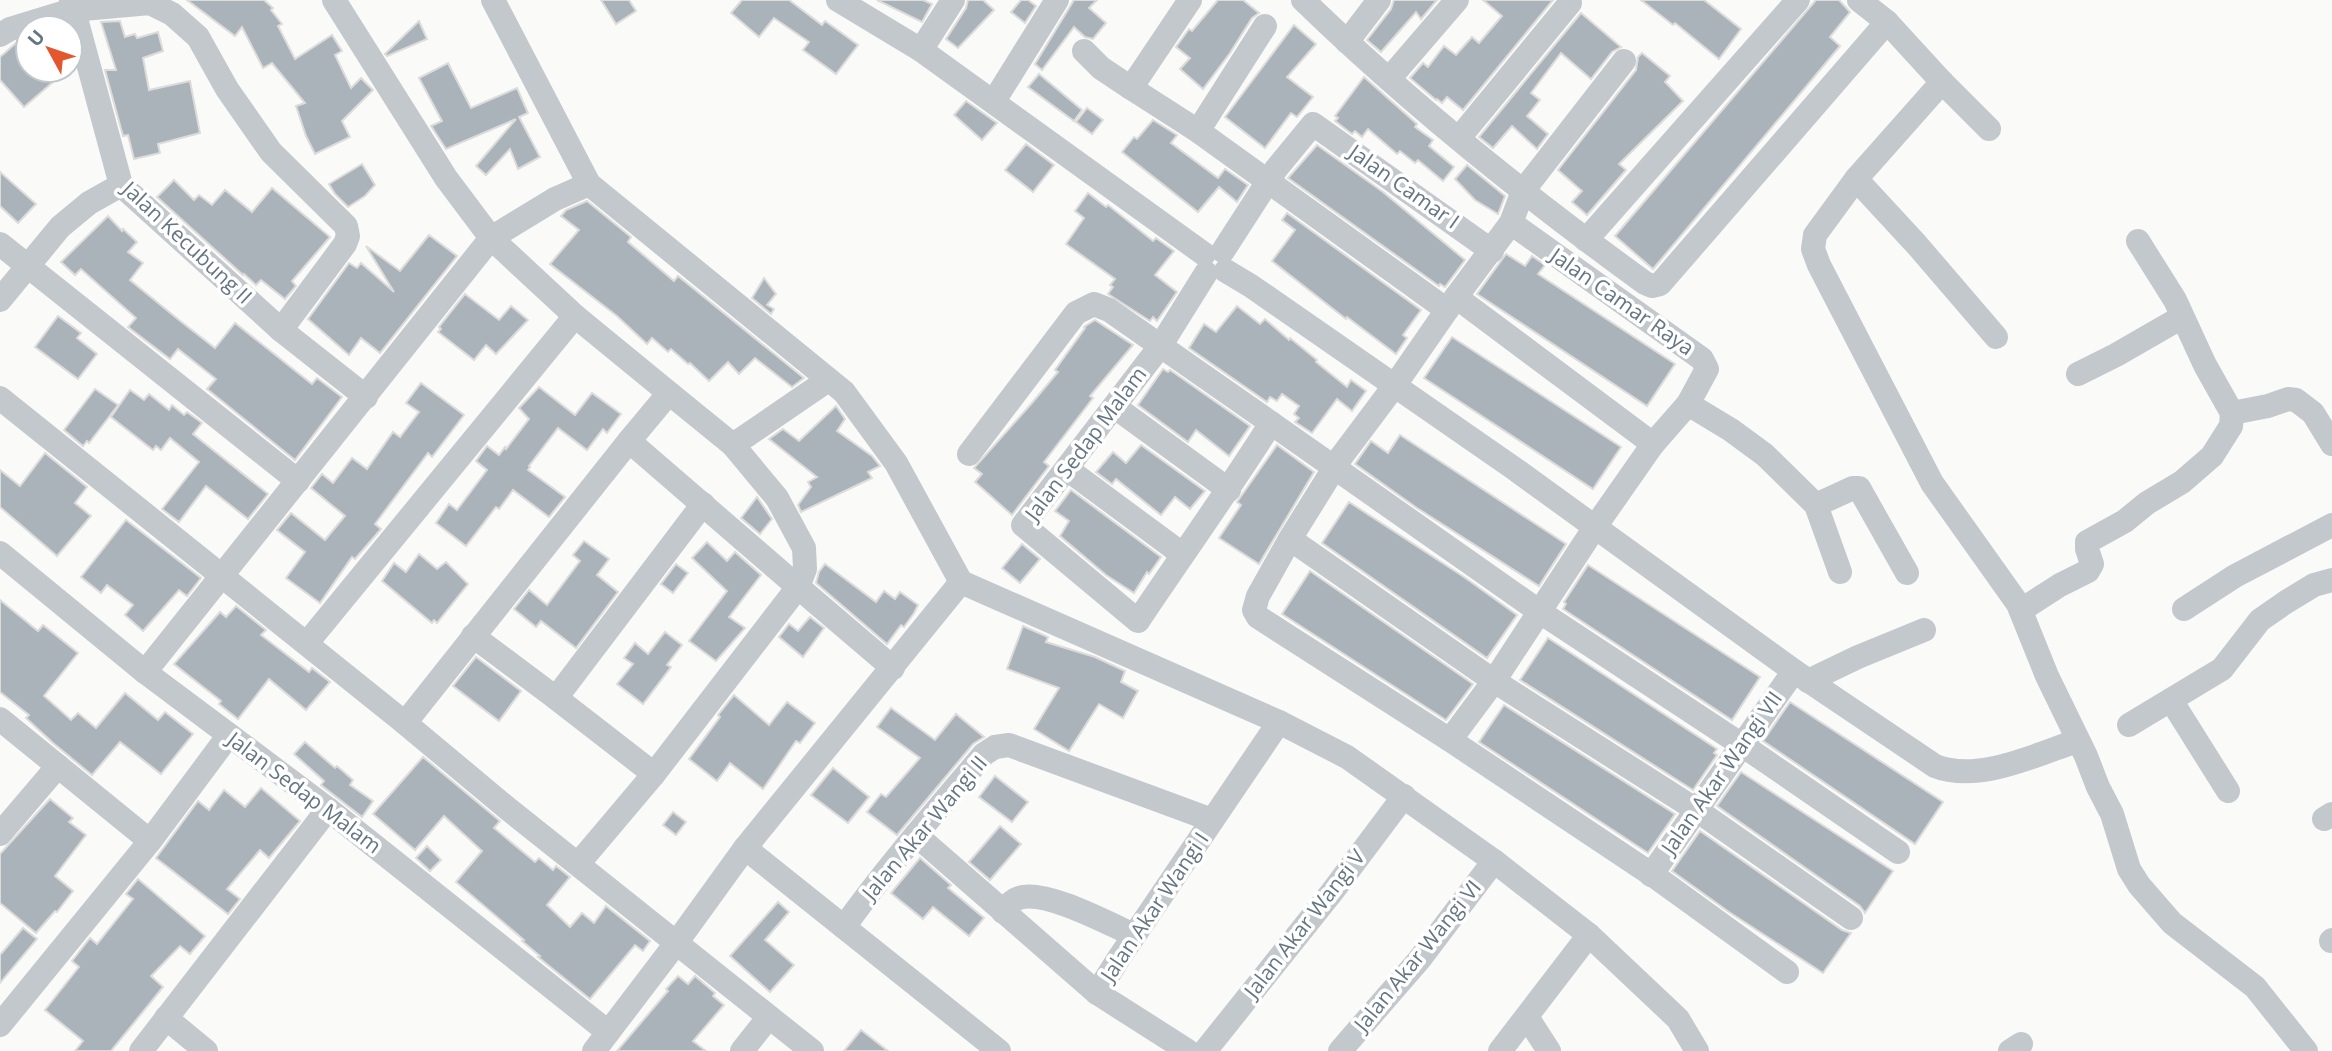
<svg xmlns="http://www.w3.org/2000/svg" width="2332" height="1051" viewBox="0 0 2332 1051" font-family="'Open Sans',sans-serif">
	<rect width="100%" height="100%" fill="#fafaf8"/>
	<g fill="#aab3b9" stroke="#dcdcda" stroke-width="2">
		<polygon points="187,0 264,0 273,8 271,10 282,24 278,26 295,59 332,35 342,51 335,55 351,88 361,78 373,90 342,121 350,137 315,154 306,136 296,106 305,103 272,63 263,68 242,27 235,36"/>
		<polygon points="601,0 629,0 636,11 616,24"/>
		<polygon points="742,0 789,0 822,25 825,21 858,45 836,74 803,50 809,42 774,18 759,37 731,13"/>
		<polygon points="877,0 923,0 932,4 922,22"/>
		<polygon points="968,0 983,0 994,10 958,48 946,39 966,8"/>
		<polygon points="1021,0 1028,0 1036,6 1025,23 1011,12"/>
		<polygon points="1074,0 1097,0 1089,8 1106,23 1093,39 1085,37 1074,27 1042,70 1035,64"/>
		<polygon points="1218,0 1243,0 1259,13 1252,18 1230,53 1203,89 1180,69 1190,58 1176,47 1189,29 1192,31"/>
		<polygon points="1394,0 1437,0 1421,19 1416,12 1381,52 1367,40 1391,9"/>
		<polygon points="1483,0 1553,0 1463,110 1447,97 1442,103 1437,99 1436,100 1410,78 1423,63 1428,67 1444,46 1456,55 1472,37 1479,43 1502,16"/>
		<polygon points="1641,0 1704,0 1741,29 1719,59 1675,23 1673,25"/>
		<polygon points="1816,0 1839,0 1850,12 1830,37 1840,46 1653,269 1615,236"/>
		<polygon points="1581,13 1621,47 1612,52 1591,79 1561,53 1531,93 1540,100 1527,116 1548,134 1537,149 1512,126 1493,148 1479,137"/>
		<polygon points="120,21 125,37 135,34 137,38 158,32 163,51 143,58 149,90 190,81 200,133 158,144 160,153 134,159 128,135 123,136 105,70 116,70 101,22"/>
		<polygon points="419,21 427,39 387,56 385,54"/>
		<polygon points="1294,25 1316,44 1287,77 1313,97 1297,117 1291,113 1265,148 1225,117"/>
		<polygon points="28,39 28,70 67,70 24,107 0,80 0,57 16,43"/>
		<polygon points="1642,53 1670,76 1665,82 1683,101 1619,164 1626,170 1587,215 1572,202 1582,191 1558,170 1636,70 1638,57"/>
		<polygon points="448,63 471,108 517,88 528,113 519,117 540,157 518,169 510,149 486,175 476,166 516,119 446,149 431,126 442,121 419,78"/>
		<polygon points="1039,74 1082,110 1074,121 1028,87"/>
		<polygon points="1364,77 1417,124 1415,127 1433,140 1429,146 1454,167 1443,181 1418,160 1415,163 1400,151 1397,154 1368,129 1362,137 1355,131 1352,134 1335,121 1338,118 1335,116"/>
		<polygon points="966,101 997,123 982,140 954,115"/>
		<polygon points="1087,108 1103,120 1092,134 1076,122"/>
		<polygon points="1153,120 1177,135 1171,143 1218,178 1225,169 1248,185 1237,202 1219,187 1198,212 1122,152 1134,137 1137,139"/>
		<polygon points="1026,144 1054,165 1033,192 1005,170"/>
		<polygon points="1317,145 1383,192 1465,260 1445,287 1440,284 1439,286 1288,178"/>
		<polygon points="362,164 375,185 365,196 348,207 335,194 329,184"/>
		<polygon points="1467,165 1505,196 1498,214 1475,200 1455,179"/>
		<polygon points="0,172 36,204 18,223 0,206"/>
		<polygon points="174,180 194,200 199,195 212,205 225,190 252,212 272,188 330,237 292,281 296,286 285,299 261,280 256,285 244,274 243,275 157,197"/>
		<polygon points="1088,193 1106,207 1108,205 1153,241 1156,238 1174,251 1155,275 1177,292 1157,321 1153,317 1150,321 1108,294 1113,287 1110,285 1115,279 1066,244 1084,218 1075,211"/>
		<polygon points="587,201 631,237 628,242 674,281 678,276 804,378 792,387 755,358 739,374 728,362 709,381 690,363 688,364 671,349 668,352 652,338 647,344 617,316 550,264 579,230 561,216 566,210"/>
		<polygon points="1287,213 1421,310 1403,335 1407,338 1396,354 1347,317 1346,319 1272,261 1295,230 1282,220"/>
		<polygon points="108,216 122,231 123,229 137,242 128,252 143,263 130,280 179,320 215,348 235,323 312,384 317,378 342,397 295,460 207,389 216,379 178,349 170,359 128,327 136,318 81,269 75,275 61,262"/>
		<polygon points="429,235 457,256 380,353 361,338 349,355 308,319 349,263 357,268 361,263 394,292 366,246 400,271"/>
		<polygon points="1506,254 1525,266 1532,256 1545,265 1538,274 1675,364 1647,406 1477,294"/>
		<polygon points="764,278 776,294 767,305 774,309 771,314 752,298"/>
		<polygon points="465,294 499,320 511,306 528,320 496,354 486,345 474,360 438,332 441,329 439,327"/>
		<polygon points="1237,306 1260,324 1265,319 1289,340 1290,338 1317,360 1316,362 1347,387 1351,380 1366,391 1352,411 1337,399 1312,433 1295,422 1299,418 1294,414 1299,406 1282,394 1277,401 1270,397 1267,402 1189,348 1204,324 1216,332"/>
		<polygon points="58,316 81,333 77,338 97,354 78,379 35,347"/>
		<polygon points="1095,320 1133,345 1090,396 1093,398 1044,462 1049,466 1012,515 975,482 982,474 974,468 1032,403 1058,372 1055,370 1085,328 1084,327"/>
		<polygon points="1452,337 1621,447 1593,489 1424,378"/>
		<polygon points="1163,369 1168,372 1170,370 1250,426 1229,456 1196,430 1188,442 1138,405"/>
		<polygon points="421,383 464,415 432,457 428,453 375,524 381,529 355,559 352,557 320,603 286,578 305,552 277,530 291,513 325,540 345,516 311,488 322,474 333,483 352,458 367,469 393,432 400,437 419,412 406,403"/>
		<polygon points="539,387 575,415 592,393 621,414 607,433 603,429 587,450 558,428 529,466 530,467 528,470 565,497 549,517 513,490 499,509 496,507 466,546 436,523 449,504 457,510 487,470 476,461 487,446 499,455 505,447 506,449 529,419 519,408"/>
		<polygon points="95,389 118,405 89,443 87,441 83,446 64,430"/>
		<polygon points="130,390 144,400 149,394 169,410 172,405 184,415 187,412 202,423 193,434 268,494 248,519 206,486 179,522 162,509 199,462 170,438 161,450 156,446 153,450 111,417"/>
		<polygon points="836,406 845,419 837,431 872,456 880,466 868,472 872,478 801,512 798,505 811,487 808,482 817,477 769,439 783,429 799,441"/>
		<polygon points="1400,435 1566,544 1539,586 1417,508 1355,464 1371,441 1388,453"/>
		<polygon points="1141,445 1205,491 1190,509 1175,497 1161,515 1116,479 1112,484 1096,472 1113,452 1126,463"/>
		<polygon points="1277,445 1314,472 1259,564 1219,538 1241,505 1237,502"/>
		<polygon points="45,453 87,487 75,503 91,516 57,556 0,507 0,470 20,486"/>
		<polygon points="1071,490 1161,557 1149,574 1147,572 1134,593 1106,575 1060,536 1069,521 1055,511"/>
		<polygon points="757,497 772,519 760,534 741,518"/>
		<polygon points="1349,502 1464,577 1517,615 1487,658 1322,543"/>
		<polygon points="126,520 201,578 187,596 179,590 143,631 125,615 133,605 107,585 101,593 81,577"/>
		<polygon points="584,541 609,559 597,575 618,592 576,648 541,621 536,627 514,609 529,590 547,605 580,561 573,555"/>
		<polygon points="707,542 727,561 735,552 761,575 729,617 745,628 716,661 689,641 727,591 692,558"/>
		<polygon points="1022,544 1040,559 1020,583 1002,568"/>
		<polygon points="419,554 437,569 446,562 468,584 437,623 434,620 432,623 382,581 394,563 406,572"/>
		<polygon points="676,564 688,573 673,593 661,584"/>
		<polygon points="825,564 876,602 884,591 895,599 900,592 918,605 914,613 904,627 901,625 887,644 816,583 819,572"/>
		<polygon points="1588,565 1760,677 1732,720 1563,609 1566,604 1564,602"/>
		<polygon points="1310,571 1473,684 1446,720 1282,614"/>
		<polygon points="0,600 38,631 43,625 78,653 44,696 71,720 78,713 96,728 125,693 158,720 165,712 193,734 161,774 120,742 92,775 53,743 26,718 29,715 0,692"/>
		<polygon points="236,606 266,630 261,635 309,672 312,668 330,682 306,710 269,679 238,719 219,704 221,701 174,664 220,612 226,617"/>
		<polygon points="810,617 824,628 803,657 779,637 789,624 798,631"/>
		<polygon points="1023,626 1048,637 1046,642 1095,657 1125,671 1121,682 1138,691 1123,718 1099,704 1069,751 1034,729 1059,688 1007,669"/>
		<polygon points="665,632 682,645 667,665 671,667 643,704 617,684 633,664 624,658 635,643 648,654"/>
		<polygon points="1548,638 1717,749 1714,753 1717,755 1693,790 1520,680"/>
		<polygon points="476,657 521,691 499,721 453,686"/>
		<polygon points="734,695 769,725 787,702 815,723 800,743 796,741 763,789 730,763 717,781 689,759 720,717 718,715"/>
		<polygon points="1790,702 1943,802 1915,844 1763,741"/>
		<polygon points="1504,705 1675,814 1648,853 1479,742"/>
		<polygon points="891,708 935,740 956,714 984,737 973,744 897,835 867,812 881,794 886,797 920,758 877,727"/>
		<polygon points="305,742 335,768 337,766 353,780 350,785 373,801 362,817 321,785 324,781 294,754"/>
		<polygon points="423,757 500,821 494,828 535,862 539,858 553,870 556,866 570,877 547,905 570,927 582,913 594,923 606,906 650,941 643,951 635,945 590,999 538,957 540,956 522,941 524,940 456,882 482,851 444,816 415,850 373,814"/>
		<polygon points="833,768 869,797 848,823 811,795"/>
		<polygon points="1741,772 1893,871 1865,913 1860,906 1717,806"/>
		<polygon points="995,776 1028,802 1012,822 979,797"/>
		<polygon points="261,788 300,821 269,858 260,850 227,889 240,899 228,914 156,858 198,801 209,810 224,790 245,807"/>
		<polygon points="50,799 73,818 69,822 86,835 55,876 73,891 57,912 55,911 36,933 0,903 0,854"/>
		<polygon points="673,812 686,822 676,835 663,825"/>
		<polygon points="1000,826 1021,844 990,880 969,862"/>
		<polygon points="1700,831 1842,930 1851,933 1823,973 1729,912 1672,871"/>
		<polygon points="427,846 441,860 430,871 416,858"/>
		<polygon points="920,858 951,885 948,888 984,918 969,936 933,907 923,919 891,893"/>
		<polygon points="138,879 205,936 190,954 180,946 151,976 163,987 111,1051 75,1051 83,1041 45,1010 79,967 72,961 90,938 97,944 133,899 126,894"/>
		<polygon points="778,902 789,912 765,940 794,965 770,992 730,956"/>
		<polygon points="23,928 37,939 0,983 0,955"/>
		<polygon points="678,976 688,984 695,976 715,993 713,996 724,1005 693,1041 706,1051 617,1051 668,991 666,989"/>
		<polygon points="861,1030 888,1051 844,1051"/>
	</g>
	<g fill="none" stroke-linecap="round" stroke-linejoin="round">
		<g stroke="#c3c8cc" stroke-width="24">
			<polyline points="71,0 121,185 281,330 366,397"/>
			<polyline points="334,0 446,178 491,238 575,316 669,393 629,441"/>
			<polyline points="493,0 589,184 844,392 896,463 961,582 1279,722"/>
			<polyline points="838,0 921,50 1204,254"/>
			<polyline points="1190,0 1131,88 1198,131 1447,310"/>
			<path d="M1303,0C1409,103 1525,196 1645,283L1652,286L1660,284L1887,22"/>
			<polyline points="1859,0 1887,22 1942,82 1989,129"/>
			<polyline points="0,35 10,29 72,10 150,3 172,14 198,37 227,89 271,152 346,226 348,236 345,244 281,330"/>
			<polyline points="1347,42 1379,0"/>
			<polyline points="921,50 953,0"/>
			<polyline points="1084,51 1101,68 1131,88"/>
			<polyline points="1624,61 1523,191 1511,223 1456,297 1395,385 1341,457 1290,539 1258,596 1254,610 1258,617 1450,740 1657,878 1787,972"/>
			<polyline points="1389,79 1457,0"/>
			<polyline points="1942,82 1856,179 1917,245 1996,337"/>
			<polyline points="994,101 1057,0"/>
			<polyline points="1198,131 1265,26"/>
			<polyline points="1459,138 1570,3"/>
			<polyline points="1856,179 1815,235 1813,249 1819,265 1932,483 2018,604 2047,676 2086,756 2098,787 2112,814 2129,869 2139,885 2172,923 2255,987 2306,1051"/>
			<polyline points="1586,240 1798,0"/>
			<polyline points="0,244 298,481"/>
			<polyline points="1223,251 1276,169 1313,124 1492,251"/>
			<path d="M1226,271L1251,286L1512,467L1794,671L1935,766C1978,783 2035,755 2077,741"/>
			<path d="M1206,273L1161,345L1023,525L1138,621C1182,555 1229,490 1271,423L1540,612L1742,745L1898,852"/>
			<polyline points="1456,297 1653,444"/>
			<polyline points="0,300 60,227 89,203 121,185"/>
			<polyline points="2078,374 2116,355 2182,317"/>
			<polyline points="669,393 733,445 828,380"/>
			<polyline points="0,398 405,723"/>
			<polyline points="1688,404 1731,430 1765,455 1816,505 1840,572"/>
			<polyline points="1115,407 1229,490"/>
			<polyline points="2232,413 2268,406 2288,399 2296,400 2313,413 2332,444"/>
			<polyline points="733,445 777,498 804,548 805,569 798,587 629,441 405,723 507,808 812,1051"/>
			<polyline points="969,454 1076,313 1094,304 1109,310 1271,423"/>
			<polyline points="1067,469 1182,554"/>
			<polyline points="1816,505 1853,488 1859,488 1907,573"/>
			<polyline points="1290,539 1494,681 1695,809 1851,918"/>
			<polyline points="0,553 145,672 328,809 608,1032"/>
			<polyline points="2184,609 2235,576 2332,525"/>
			<polyline points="2021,610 2060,585 2088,571 2092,564 2087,549 2087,542 2125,521 2147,503 2182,482 2212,456 2231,426 2232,413 2205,365 2175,300 2138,241"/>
			<polyline points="473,636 556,698 703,504"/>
			<polyline points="307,643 575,316"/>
			<polyline points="145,672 491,238 555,199 589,184"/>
			<polyline points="1808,681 1858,657 1924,630"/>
			<polyline points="556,698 654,774"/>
			<polyline points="2171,700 2228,791"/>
			<polyline points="0,719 150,841 229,735"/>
			<polyline points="2129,725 2222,669 2260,620 2286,602 2314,585 2332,580"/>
			<polyline points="1450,740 1494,681 1595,527 1653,444 1688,404 1707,369 1702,359 1511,223"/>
			<polyline points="2324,819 2332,814"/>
			<polyline points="0,834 58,766"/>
			<polyline points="916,835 1097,993 1188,1051"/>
			<polyline points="745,848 999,1051"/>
			<polyline points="578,864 654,774 798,587 893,668"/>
			<polyline points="1651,875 1794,671"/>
			<path d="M1003,912C1007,906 1012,900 1019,898C1045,889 1109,924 1134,935"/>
			<path d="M844,927C887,867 936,811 984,754L995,747L1009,745L1212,820"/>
			<polyline points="2331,941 2332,940"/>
			<polyline points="1097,993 1119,958 1279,722 1347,757 1494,861 1589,935 1678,1019 1697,1051"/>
			<polyline points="1527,1017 1549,1051"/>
			<polyline points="166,1018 206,1051"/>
			<polyline points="0,1025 150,841"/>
			<polyline points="141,1051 328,809"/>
			<polyline points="594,1051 677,942 745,848 961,582"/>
			<polyline points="742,1051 768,1018"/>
			<polyline points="1205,1051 1332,892 1404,796"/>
			<polyline points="1340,1051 1419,960 1494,861"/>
			<polyline points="1500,1051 1589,935"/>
			<polyline points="2010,1051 2021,1044"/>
		</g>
	</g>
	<g text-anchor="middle" stroke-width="7" stroke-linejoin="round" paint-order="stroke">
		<g font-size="21" fill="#657683" stroke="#fff">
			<text transform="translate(1404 187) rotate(35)" y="7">Jalan Camar I</text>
			<text transform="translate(187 243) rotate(43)" y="7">Jalan Kecubung II</text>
			<text transform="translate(1622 302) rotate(35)" y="7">Jalan Camar Raya</text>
			<text transform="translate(1086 444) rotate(-53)" y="7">Jalan Sedap Malam</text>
			<text transform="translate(1722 773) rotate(-55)" y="7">Jalan Akar Wangi VII</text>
			<text transform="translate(304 793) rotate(37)" y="7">Jalan Sedap Malam</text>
			<text transform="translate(925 828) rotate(-50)" y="7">Jalan Akar Wangi II</text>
			<text transform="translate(1155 907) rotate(-56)" y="7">Jalan Akar Wangi I</text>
			<text transform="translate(1305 924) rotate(-52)" y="7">Jalan Akar Wangi V</text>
			<text transform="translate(1418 956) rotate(-51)" y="7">Jalan Akar Wangi VI</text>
		</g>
	</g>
	<g transform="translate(49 49) rotate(310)"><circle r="33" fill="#ffffff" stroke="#c1c8cd" stroke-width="2"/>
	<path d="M0-5L12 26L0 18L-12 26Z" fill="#e4572e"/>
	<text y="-10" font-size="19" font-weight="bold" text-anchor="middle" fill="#657683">U</text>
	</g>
</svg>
